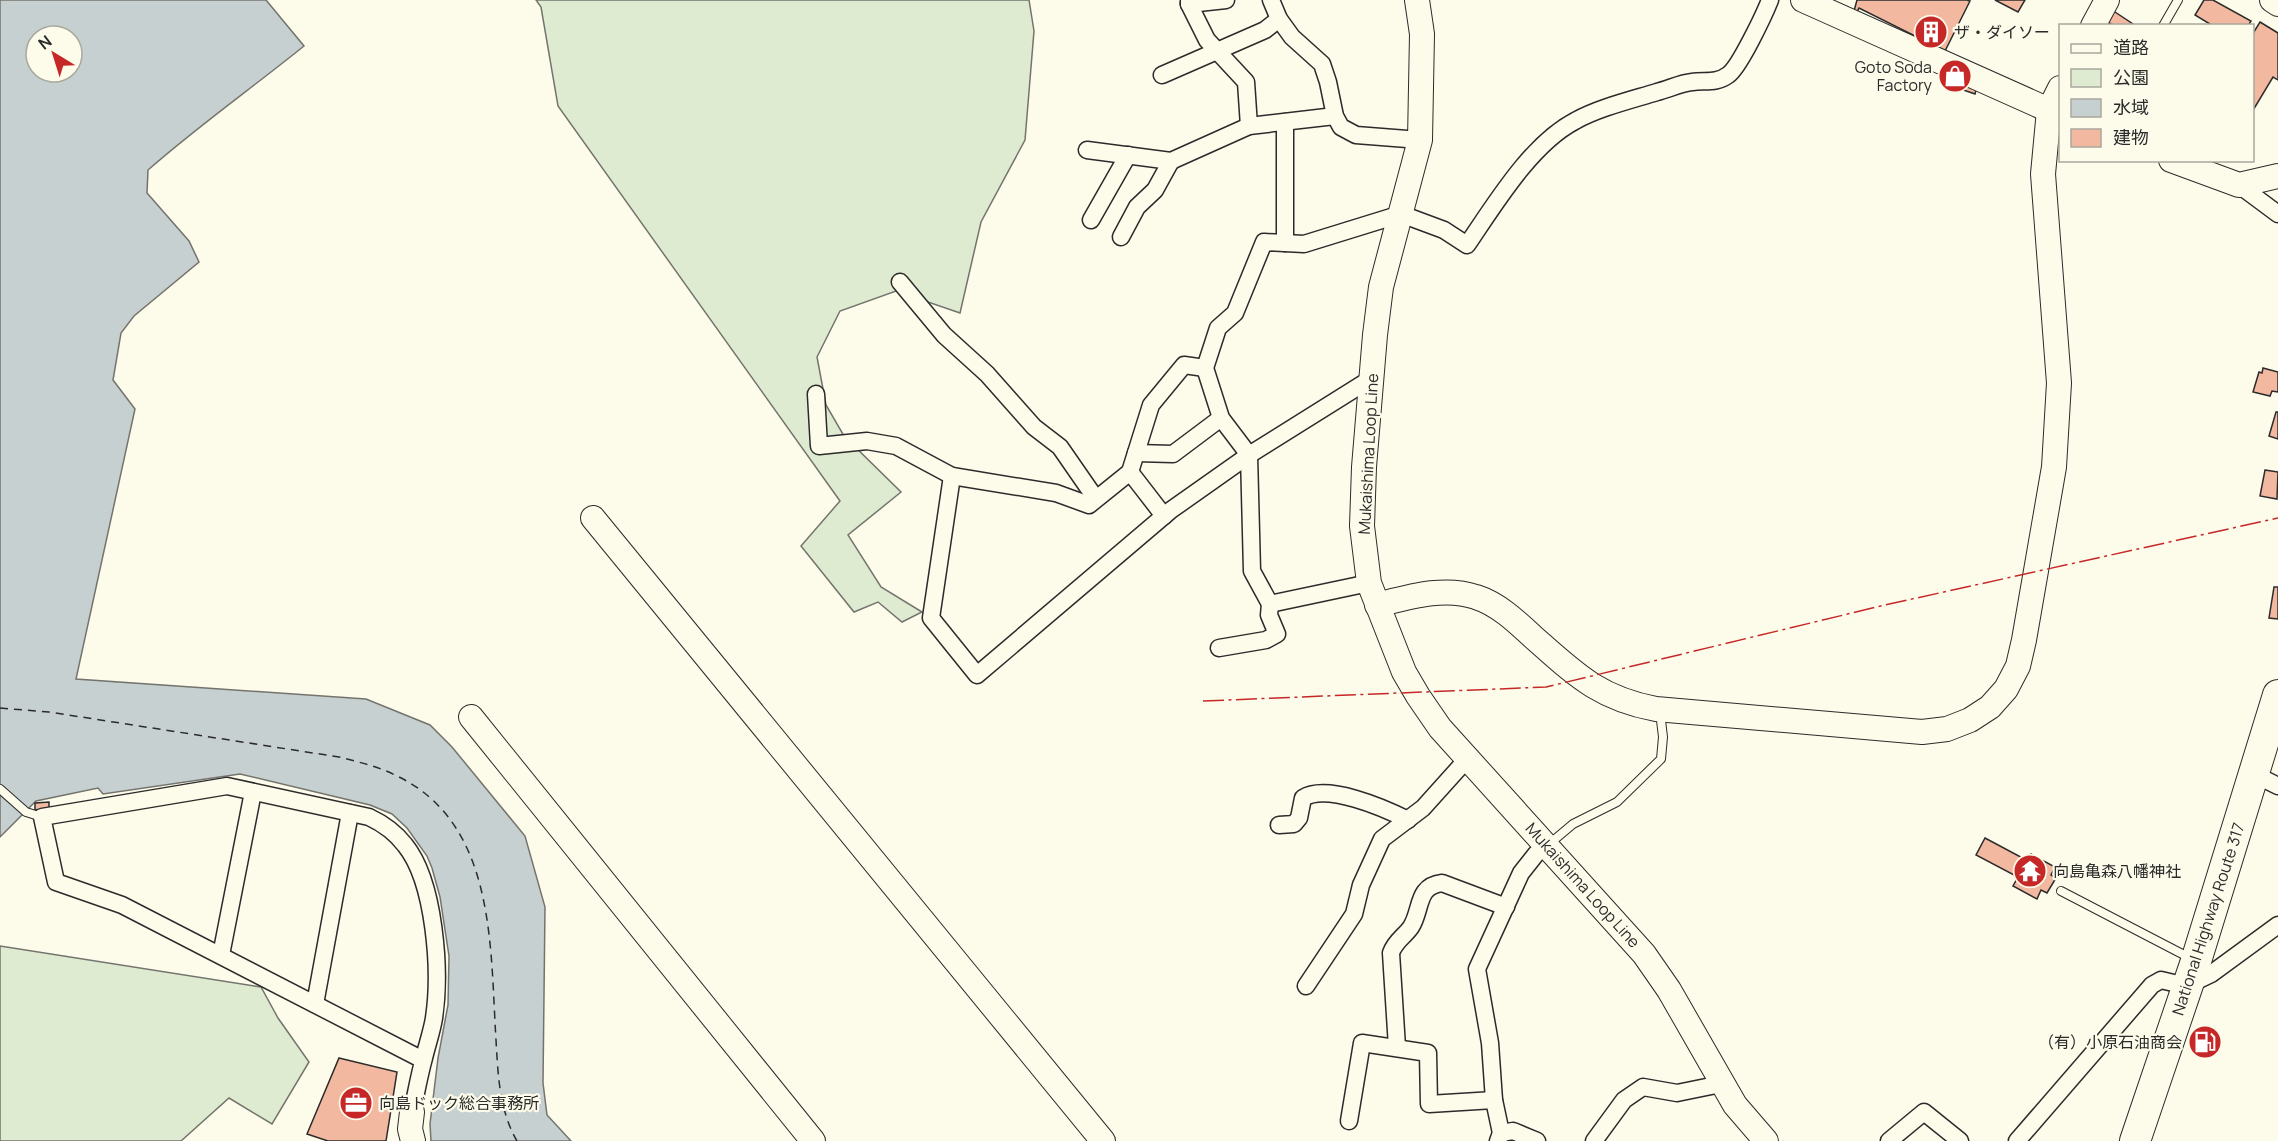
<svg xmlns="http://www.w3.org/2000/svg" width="2278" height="1141" viewBox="0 0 2278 1141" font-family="Manrope,'Noto Sans JP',sans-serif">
	<rect width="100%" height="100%" fill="#fdfbea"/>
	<g fill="#deebd1" stroke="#74746e" stroke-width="1.5">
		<polygon points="536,0 1029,0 1034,31 1025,140 981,222 960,313 896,291 840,311 817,357 826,405 844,436 901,492 848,535 881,587 922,612 902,622 878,602 854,612 801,546 840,501 558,106 541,7"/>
		<polygon points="0,946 261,987 278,1018 309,1062 272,1124 229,1098 181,1141 0,1141"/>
	</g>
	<path fill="#c7d0d0" stroke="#74746e" stroke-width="1.5" fill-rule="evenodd" d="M0,0H266L304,46C252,88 198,126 148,170L147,193L189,241L199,262L134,316L121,333L113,380L135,409L76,679L366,699L430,725L452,747L525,836L545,907L543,1083L547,1115L571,1141H431L430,1124L438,1058L448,1005L449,956L440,897L432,868L427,856L407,828L392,814L370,805L240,774L103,794L98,788L36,801L0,837ZM36,36H72V72H36Z"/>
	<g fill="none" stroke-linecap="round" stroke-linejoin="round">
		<path stroke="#2b2b2b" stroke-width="1.5" stroke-dasharray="8 6" stroke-linecap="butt" d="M0,708L49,712L339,757C358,762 377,766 395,775C496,822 490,945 496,1040C498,1074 499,1110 517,1141"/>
	</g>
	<g fill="#f2b8a0" stroke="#2b2b2b" stroke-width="1.5">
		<polygon points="1857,0 1967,0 1970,1 1945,51 1859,8 1857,12 1854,11"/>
		<polygon points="1995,0 2025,0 2018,12"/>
		<polygon points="2204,0 2213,0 2251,21 2248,26 2213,26 2195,15"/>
		<polygon points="2112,10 2136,26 2114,26 2106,21"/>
		<polygon points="2260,22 2278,33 2278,80 2273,77 2252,112 2252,35"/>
		<polygon points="1949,69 1978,82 1975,94 1943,83"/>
		<polygon points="2263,368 2278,372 2278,392 2272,391 2270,396 2253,392 2259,372 2262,373"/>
		<polygon points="2276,412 2278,412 2278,439 2269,436"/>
		<polygon points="2265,470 2278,472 2277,499 2260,496"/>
		<polygon points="2274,587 2278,587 2278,619 2269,618"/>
		<polygon points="49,802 49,809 35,810 35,803"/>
		<polygon points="1985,838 2028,861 2031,854 2055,867 2051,875 2056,878 2047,893 2041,890 2037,899 2013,886 2018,877 1976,855"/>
		<polygon points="339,1058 397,1072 386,1141 328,1141 307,1134"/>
	</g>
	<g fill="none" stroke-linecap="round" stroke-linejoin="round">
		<defs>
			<g id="lane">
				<polyline points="2163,26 2178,0"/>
				<polyline points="0,789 26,812 42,817"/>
				<polyline points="1548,845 1573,824 1617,802 1661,759 1663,737 1660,712"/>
				<polyline points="2061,891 2190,958"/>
			</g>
			<g id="street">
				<polyline points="1189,0 1189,4 1226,0"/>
				<polyline points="1271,0 1279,19 1292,37 1322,64 1328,82 1335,116 1341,127 1356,135 1420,140"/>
				<polyline points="1189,4 1207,40 1246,82 1249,126"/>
				<polyline points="1162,75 1265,30 1279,19"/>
				<polyline points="1087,150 1171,161 1249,126 1335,116"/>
				<polyline points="2239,185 2278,214"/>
				<polyline points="1091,220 1128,155"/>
				<polyline points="1121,237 1137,207 1155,190 1171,161"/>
				<polyline points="1285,243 1285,122"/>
				<polyline points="900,282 944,335 987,374 1034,427 1060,447 1096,499"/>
				<polyline points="816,394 819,446 867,441 896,446 952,476 1056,493 1089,505 1130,472 1164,516"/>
				<polyline points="1136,453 1173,454 1221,418"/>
				<polyline points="1130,472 1151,405 1184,365 1205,368"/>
				<polyline points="952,476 931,618 977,675 1171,510 1249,455 1372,378"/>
				<path d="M1369,583L1270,604L1252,571L1249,455L1221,418L1205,368L1218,328L1235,313L1264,242L1304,244L1401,214L1444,230L1467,245C1495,204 1531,144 1575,121C1598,108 1631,100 1657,92C1669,89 1681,83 1692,82C1705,80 1716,84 1728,75C1739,68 1764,15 1770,0"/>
				<polyline points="1219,648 1266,640 1277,634 1269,615 1270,604"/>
				<polyline points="2254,774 2278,786"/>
				<path d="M1279,825L1294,824L1299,818L1303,798C1327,783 1384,808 1408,820"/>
				<polyline points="221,955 253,792"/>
				<polyline points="1306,986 1354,914 1361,885 1382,839 1423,808 1468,758"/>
				<polyline points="315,1004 350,813"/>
				<path d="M1397,1047L1391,953C1395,941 1404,937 1411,927C1422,910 1416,886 1442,883L1506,907"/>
				<path d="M412,1112C416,1094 419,1076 424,1058C427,1045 432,1031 434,1018C441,971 435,882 405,845C395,832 384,824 369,817L227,786L42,817L56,882L122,905L423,1060"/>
				<polyline points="1349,1121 1362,1043 1428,1053 1429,1104 1494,1100"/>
				<polyline points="1501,1133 1494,1100 1490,1043 1477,969 1521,873 1536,854 1547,845"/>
				<polyline points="1498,1141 1501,1133 1513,1131 1537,1141"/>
				<polyline points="1594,1141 1624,1100 1643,1087 1677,1093 1721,1084"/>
				<polyline points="1889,1141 1924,1112 1960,1141"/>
				<polyline points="2017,1141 2152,985 2161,980 2186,986 2211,974 2278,925"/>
			</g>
			<g id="secondary">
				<polyline points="1417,0 1422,34 1420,140 1381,287 1375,335 1364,467 1362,526 1369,583 1404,672 1418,696 1440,728 1644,954 1669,990 1735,1105 1766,1141"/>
				<polyline points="1803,0 2060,115"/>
				<polyline points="2272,0 2278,4"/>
				<polyline points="2093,26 2107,0"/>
				<polyline points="2171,160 2239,185 2278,176"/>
				<polyline points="593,518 1103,1141"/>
				<path d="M1377,605C1409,597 1444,586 1476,597C1498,604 1516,621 1532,636C1575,674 1598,698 1656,709L1922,732L1947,729L1970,720L1990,707L2006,689L2018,666L2024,640L2054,467L2059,383L2043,174L2049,110L2060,88"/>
				<polyline points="471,717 813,1141"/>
				<polyline points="412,1112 410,1129 413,1141"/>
			</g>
			<polyline id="highway" points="2135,1141 2196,961 2278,695"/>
		</defs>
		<use href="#lane" stroke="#2b2b2b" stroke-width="10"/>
		<use href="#street" stroke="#2b2b2b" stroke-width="19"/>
		<use href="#secondary" stroke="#2b2b2b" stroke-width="26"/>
		<use href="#highway" stroke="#2b2b2b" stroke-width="32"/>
		<use href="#lane" stroke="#fdfbea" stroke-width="8"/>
		<use href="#street" stroke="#fdfbea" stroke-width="16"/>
		<use href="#secondary" stroke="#fdfbea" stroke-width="24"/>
		<use href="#highway" stroke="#fdfbea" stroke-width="30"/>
		<polyline stroke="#c62828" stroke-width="1.5" stroke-dasharray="21 4.5 3 4.5" stroke-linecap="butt" points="1203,701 1546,687 1885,605 2278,518"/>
	</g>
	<defs>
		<symbol id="building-disc" viewBox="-11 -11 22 22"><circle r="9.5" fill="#c62828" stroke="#fdfbea"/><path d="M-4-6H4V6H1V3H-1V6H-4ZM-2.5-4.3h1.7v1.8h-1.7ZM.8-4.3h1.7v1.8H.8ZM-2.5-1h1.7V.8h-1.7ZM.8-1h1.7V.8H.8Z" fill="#fff"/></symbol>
		<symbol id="shop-disc" viewBox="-11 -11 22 22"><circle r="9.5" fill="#c62828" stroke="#fdfbea"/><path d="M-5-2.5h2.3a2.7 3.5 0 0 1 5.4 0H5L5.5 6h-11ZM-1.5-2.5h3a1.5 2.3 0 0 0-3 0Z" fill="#fff"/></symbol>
		<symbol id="temple-disc" viewBox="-11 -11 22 22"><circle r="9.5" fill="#c62828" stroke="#fdfbea"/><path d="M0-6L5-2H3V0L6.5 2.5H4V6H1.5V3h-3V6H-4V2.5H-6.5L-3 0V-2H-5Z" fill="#fff"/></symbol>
		<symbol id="fuel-disc" viewBox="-11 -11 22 22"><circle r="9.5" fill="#c62828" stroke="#fdfbea"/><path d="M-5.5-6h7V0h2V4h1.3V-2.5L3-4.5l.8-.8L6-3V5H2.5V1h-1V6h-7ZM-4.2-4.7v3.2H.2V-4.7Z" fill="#fff"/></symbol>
		<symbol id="office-disc" viewBox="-11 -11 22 22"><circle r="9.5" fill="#c62828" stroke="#fdfbea"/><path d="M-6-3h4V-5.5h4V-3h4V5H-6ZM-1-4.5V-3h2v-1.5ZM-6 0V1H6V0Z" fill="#fff"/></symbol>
	</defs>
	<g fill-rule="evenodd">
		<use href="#building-disc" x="1912" y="13" width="38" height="38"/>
		<use href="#shop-disc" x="1936" y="57" width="38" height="38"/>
		<use href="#temple-disc" x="2011" y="852" width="38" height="38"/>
		<use href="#fuel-disc" x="2186" y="1023" width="38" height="38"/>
		<use href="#office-disc" x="337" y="1084" width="38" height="38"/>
	</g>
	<g text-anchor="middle" stroke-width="4.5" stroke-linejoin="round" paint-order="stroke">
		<g font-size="16" fill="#2b2b2b" stroke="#fdfbea" text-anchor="start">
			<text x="1954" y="38">ザ・ダイソー</text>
			<text x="1932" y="73" text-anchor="end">Goto Soda<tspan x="1932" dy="18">Factory</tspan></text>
			<text x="2053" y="877">向島亀森八幡神社</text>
			<text x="2182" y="1048" text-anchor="end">（有）小原石油商会</text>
			<text x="379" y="1109">向島ドック総合事務所</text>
		</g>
		<g font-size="16" fill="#2b2b2b" stroke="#fdfbea">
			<text transform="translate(1368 454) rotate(-87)" y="6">Mukaishima Loop Line</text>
			<text transform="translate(1583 885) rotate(48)" y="6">Mukaishima Loop Line</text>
			<text transform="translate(2208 919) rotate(-72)" y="6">National Highway Route 317</text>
		</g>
	</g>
	<rect x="2059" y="24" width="195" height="138" fill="#fdfbea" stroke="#a9a89e" stroke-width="1.5"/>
	<rect x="2071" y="44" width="30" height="9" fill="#fdfbea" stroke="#a9a89e" stroke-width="1.5"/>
	<text x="2113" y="54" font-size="18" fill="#2b2b2b">道路</text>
	<rect x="2071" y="69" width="30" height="18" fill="#deebd1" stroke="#a9a89e" stroke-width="1.5"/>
	<text x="2113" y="84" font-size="18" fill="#2b2b2b">公園</text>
	<rect x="2071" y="99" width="30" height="18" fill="#c7d0d0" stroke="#a9a89e" stroke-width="1.5"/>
	<text x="2113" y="114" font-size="18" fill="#2b2b2b">水域</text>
	<rect x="2071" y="129" width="30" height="18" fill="#f2b8a0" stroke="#a9a89e" stroke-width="1.5"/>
	<text x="2113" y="144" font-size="18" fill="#2b2b2b">建物</text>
	<g transform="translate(54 54) rotate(322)"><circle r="28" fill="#fdfbea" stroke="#a9a89e" stroke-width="1.5"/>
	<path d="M0-4.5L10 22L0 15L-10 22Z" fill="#c62828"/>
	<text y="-9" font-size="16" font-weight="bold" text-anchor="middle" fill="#2b2b2b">N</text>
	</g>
</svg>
